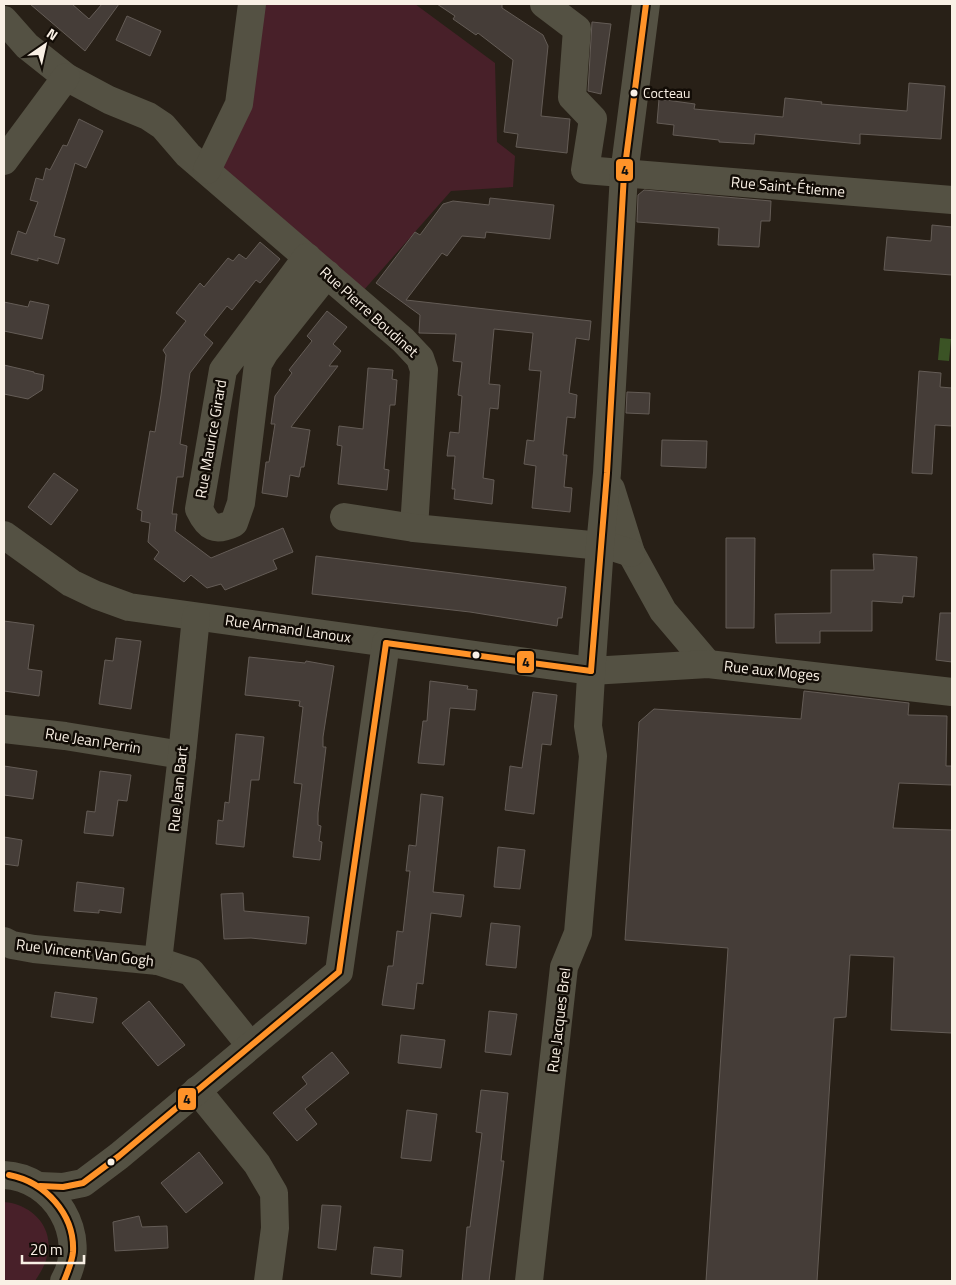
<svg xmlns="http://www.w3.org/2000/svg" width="956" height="1285" viewBox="0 0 956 1285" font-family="'Titillium Web',sans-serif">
	<rect width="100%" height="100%" fill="#282017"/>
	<g fill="#482029">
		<polygon points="263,4 415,4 495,63 497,142 515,156 513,187 451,191 363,291 222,170"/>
		<path d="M4,1202C31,1204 55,1227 47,1256C45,1266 40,1273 35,1281H4Z"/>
	</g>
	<polygon fill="#3b5325" points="940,338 951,339 949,361 938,360"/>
	<g fill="#453d38" stroke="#645c56">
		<polygon points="30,4 72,4 89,19 102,4 119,4 85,51"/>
		<polygon points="437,4 502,4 502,8 543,35 548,46 541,116 570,119 567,153 516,147 518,134 504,132 513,60 478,33 476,35 453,19 455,16"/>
		<polygon points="127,16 161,31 150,56 116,40"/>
		<polygon points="592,22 611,24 601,94 588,91"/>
		<polygon points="909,83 945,86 941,139 860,134 860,144 755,134 754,144 719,142 719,140 673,135 674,125 657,123 659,99 695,104 694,109 783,117 785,98 822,102 821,104 907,111"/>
		<polygon points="79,119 103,131 86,168 75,163 54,236 65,239 58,264 38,258 38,261 11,254 18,231 26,234 38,202 30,200 36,178 43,180 46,168 50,170 63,145 67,146"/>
		<polygon points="644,190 771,201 770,221 761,221 759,247 718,245 719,228 637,222 638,195"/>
		<polygon points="490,198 554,205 550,239 486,232 485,238 462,236 447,256 442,253 406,300 591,321 589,340 576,338 569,393 577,395 575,418 567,417 563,455 567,455 564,487 572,488 570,512 532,508 536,466 524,464 527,440 534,441 541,371 529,370 533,333 494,329 489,384 500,385 498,409 490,408 483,478 494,480 492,504 454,499 455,489 452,489 455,456 447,456 450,432 459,433 462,396 458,395 462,362 453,361 456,334 419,333 420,315 376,283 415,232 420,235 443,204 453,201 489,205"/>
		<polygon points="932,225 952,227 952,275 884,270 887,237 931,241"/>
		<polygon points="260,242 280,259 260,283 256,280 232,310 227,306 204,335 213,343 190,373 180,444 187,446 183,477 177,477 172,514 177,514 175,531 211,558 283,528 293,552 273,560 277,569 225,590 221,584 207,588 191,575 184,582 154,559 159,552 148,542 150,523 141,521 142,511 137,509 150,431 155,432 161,395 166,355 163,350 186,321 176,313 200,283 204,287 228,258 233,261 239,254 246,259"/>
		<polygon points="30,301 49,305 42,339 4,331 4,302 28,307"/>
		<polygon points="327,311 347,327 333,344 341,351 329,366 338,366 291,427 310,430 304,467 301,467 299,477 290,475 287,497 262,493 266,462 269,462 275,424 271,424 275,396 292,373 289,370 312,341 307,336"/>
		<polygon points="4,365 34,372 34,373 44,375 42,390 28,399 4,394"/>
		<polygon points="368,368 393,370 392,379 397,380 395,405 390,405 384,469 389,470 387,490 338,484 342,446 337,445 339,426 363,429"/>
		<polygon points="919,371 941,373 940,387 952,388 952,426 935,425 932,474 912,473"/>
		<polygon points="627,392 650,393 649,414 626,413"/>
		<polygon points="662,440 707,441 706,468 661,466"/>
		<polygon points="54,473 78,490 51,525 28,507"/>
		<polygon points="726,538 755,538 754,628 726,628"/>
		<polygon points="873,554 917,557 914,597 903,596 902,603 872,601 872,631 820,631 820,643 776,643 775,614 831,613 831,570 874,570"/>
		<polygon points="316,556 566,587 562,618 558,618 557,626 470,612 312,594"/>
		<polygon points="940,613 952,613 952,662 936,660"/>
		<polygon points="4,621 34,625 28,669 42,671 39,696 4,691"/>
		<polygon points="116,638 141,641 131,709 99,704 105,660 113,661"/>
		<polygon points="249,657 305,663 306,661 334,666 323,737 323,747 326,747 318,813 318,825 321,826 319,841 322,842 320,860 293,857 302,784 294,783 303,707 299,706 300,701 245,695"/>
		<polygon points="430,681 468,686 467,689 477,690 475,710 450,708 444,765 418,763 423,721 427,721"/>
		<polygon points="804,691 909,703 908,715 947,716 946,766 952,766 952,785 899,783 893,828 952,830 952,1033 891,1030 894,957 850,955 846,1017 834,1018 817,1281 706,1281 728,948 625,940 639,722 654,709 801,719"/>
		<polygon points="533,692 557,695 551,745 542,744 534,814 505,810 510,766 522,768"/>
		<polygon points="236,734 264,737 259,780 251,780 244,847 216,844 218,820 223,821 225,802 229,803"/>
		<polygon points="4,766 37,771 33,799 4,795"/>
		<polygon points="100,771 131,775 127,801 118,800 113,836 84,833 87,811 95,812"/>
		<polygon points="421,794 443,797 433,892 464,895 461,917 431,913 423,984 417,983 414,1009 382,1005 388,966 393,966 397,931 403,932 410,871 406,871 409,845 416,846"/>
		<polygon points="4,837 22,840 18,866 4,864"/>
		<polygon points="498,847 525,850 520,889 494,887"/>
		<polygon points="77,882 124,888 121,913 99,910 99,913 74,911"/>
		<polygon points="243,893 244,911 309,917 306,944 251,938 224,939 221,894"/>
		<polygon points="491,923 520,926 516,968 486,965"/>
		<polygon points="55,992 97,998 93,1023 51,1017"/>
		<polygon points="149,1001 185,1045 158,1066 122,1023"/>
		<polygon points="489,1011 517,1014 511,1055 485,1052"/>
		<polygon points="401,1035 445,1040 441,1068 398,1063"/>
		<polygon points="332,1052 349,1073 305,1109 317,1124 297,1141 273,1113 307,1084 302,1077"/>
		<polygon points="481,1090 508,1093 501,1161 504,1161 489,1281 462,1281 467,1227 470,1227 482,1133 476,1132"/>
		<polygon points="407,1110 437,1114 431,1161 401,1158"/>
		<polygon points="199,1152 223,1183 186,1213 161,1183"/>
		<polygon points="322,1205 341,1206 336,1250 318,1248"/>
		<polygon points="139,1216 142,1227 167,1226 168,1248 115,1251 113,1222"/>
		<polygon points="374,1247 403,1250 401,1277 371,1274"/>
	</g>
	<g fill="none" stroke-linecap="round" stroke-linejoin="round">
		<g stroke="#545143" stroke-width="28">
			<polyline points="544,4 577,29 572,97 593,119 585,170 952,200"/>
			<polyline points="4,20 27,46 66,77 109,100 148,116 163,126 188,155 403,340 420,358 424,370 414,528"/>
			<polyline points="4,161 66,77"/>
			<polyline points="207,170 239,104 252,4"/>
			<path d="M307,257L223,370L199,509C208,528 215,532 234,523L241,503L258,364L265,352L327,274"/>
			<polyline points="611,489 631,553 663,611 708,664"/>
			<polyline points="344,517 414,528 612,547 631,553"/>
			<polyline points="4,535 71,583 96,595 129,607 591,671 708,664 952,692"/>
			<polyline points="4,729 65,736 182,755"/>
			<polyline points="4,941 12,945 34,949 158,961 191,972 250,1045"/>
			<polyline points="158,961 182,755 196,617"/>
			<polyline points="197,1090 257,1164 274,1193 275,1228 268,1281"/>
			<path d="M4,1175C54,1177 90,1236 64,1281"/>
			<polyline points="40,1186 63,1187 83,1183 119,1156 339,972 386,643"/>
			<polyline points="529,1281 564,967 578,933 593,756 588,726 591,676 600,546 607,473 624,174 646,4"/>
		</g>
		<defs>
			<g id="bus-1">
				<polyline points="386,643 591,671"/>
				<polyline points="591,671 607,473 624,174 646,4"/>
				<path d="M9,1175C45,1182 75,1214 73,1252C72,1262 68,1271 64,1281"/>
				<polyline points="40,1186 63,1187 83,1183 119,1156 339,972 386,643"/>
			</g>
		</defs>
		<use href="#bus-1" stroke="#120c06" stroke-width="10"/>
		<use href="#bus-1" stroke="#ff9329" stroke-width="6"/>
	</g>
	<g fill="#f9f0e5" stroke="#120c06" stroke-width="2">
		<circle cx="634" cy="93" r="4.5"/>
		<circle cx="476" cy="655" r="4.5"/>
		<circle cx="111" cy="1162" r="4.5"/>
	</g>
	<g text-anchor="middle" stroke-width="5" stroke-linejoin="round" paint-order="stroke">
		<g font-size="14" fill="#f9f0e5" stroke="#120c06" text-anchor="start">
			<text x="643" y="98">Cocteau</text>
		</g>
		<g font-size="15" fill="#f9f0e5" stroke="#120c06">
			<text transform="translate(788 187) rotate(5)" y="5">Rue Saint-Étienne</text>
			<text transform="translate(369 312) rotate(42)" y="5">Rue Pierre Boudinet</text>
			<text transform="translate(211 439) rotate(-80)" y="5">Rue Maurice Girard</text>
			<text transform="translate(288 629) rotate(8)" y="5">Rue Armand Lanoux</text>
			<text transform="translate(772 671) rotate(6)" y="5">Rue aux Moges</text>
			<text transform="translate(93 741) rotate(9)" y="5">Rue Jean Perrin</text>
			<text transform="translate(178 789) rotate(-84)" y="5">Rue Jean Bart</text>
			<text transform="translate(85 953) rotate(7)" y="5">Rue Vincent Van Gogh</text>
			<text transform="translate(559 1020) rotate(-83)" y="5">Rue Jacques Brel</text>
		</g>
	</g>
	<g stroke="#120c06" stroke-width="2">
		<rect x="615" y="158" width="19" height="24" rx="5" fill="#ff9329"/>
		<rect x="516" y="650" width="19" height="24" rx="5" fill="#ff9329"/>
		<rect x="177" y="1087" width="20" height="24" rx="5" fill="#ff9329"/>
	</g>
	<g font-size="14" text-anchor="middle" font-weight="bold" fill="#111">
		<text x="625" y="175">4</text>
		<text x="526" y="667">4</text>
		<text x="187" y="1104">4</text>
	</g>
	<rect width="956" height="1285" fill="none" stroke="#f9f0e5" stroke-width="10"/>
	<g transform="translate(45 45) rotate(34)" stroke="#120c06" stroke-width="4" paint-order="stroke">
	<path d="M0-4L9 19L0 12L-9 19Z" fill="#f9f0e5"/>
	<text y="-8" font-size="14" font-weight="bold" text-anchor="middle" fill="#f9f0e5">N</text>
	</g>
	<path d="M22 1255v8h62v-8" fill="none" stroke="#f9f0e5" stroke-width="2.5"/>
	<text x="30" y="1255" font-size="15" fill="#f9f0e5" stroke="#120c06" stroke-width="4" paint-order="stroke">20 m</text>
</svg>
